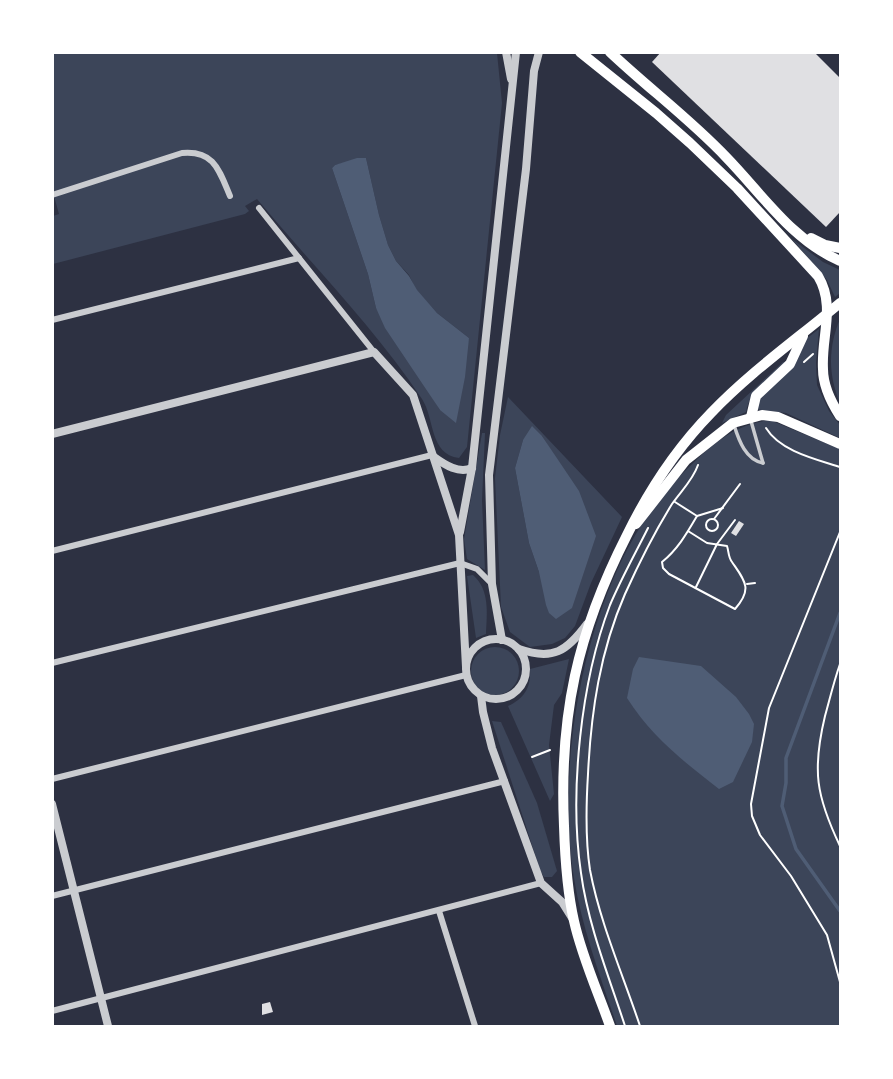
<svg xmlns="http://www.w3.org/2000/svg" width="893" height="1079" viewBox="0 0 893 1079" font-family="'Roboto Serif',serif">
	<rect width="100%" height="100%" fill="#2d3142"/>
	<g fill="#3c4559" fill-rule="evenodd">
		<path d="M53,53H497L502,103L467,447L459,458C429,454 435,419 422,399C374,327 312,265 257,199L245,206L249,211L245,214L53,264V216L59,214L52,189ZM366,158L379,215L388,245L396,261L409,275L416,290L437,313L469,338L440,410L376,308L368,274L332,168L335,165Z"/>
		<polygon points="792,239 823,262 840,270 840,293 835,297 827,280"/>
		<path d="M840,319V403C828,375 828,347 840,319Z"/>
		<polygon points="819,329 816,363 817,385 829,411 840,425 840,438 786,413 755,409 758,398 806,339"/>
		<path d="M783,362H787C771,377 750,389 746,412L722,423L726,415Z"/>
		<path d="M508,397L622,517L591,583L575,626L565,638L552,644L530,647L510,632L501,607L495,478L500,435ZM542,436L556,458L539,572L529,543L515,468L523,440Z"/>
		<path d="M770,420L840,449V1026H617C601,978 582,929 574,878C554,755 588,570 678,478C705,451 729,425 770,420Z"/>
		<polygon points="482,433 485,433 482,500 485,570 467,559 464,539"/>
		<path d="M473,575C490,590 487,613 486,634L476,638L467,576Z"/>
		<circle cx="495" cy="671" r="24"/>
		<path d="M569,659L562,693L554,705L549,745L554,794L550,801L508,706C525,698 531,687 530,669Z"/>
		<polygon points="492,721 501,722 537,803 557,871 552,877 544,877 540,870"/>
	</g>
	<g fill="#4f5d75">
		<polygon points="357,158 366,158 379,215 388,245 396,261 409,276 417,290 437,313 469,338 465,377 456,423 440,410 385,328 376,308 368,274 332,168 335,165"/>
		<polygon points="532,426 542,436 579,491 596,536 572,608 556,619 549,613 546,605 539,572 529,543 515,468 523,440"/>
		<path d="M639,657L701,666L736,697L749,714L754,724L752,742L733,782L719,789C684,762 651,736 627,698L633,669Z"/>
	</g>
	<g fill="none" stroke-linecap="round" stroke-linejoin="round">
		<polyline stroke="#4f5d75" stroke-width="3.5" points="840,613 786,758 786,783 782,806 796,849 840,911"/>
	</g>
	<g fill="#e0e0e3">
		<polygon points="661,52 814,52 840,78 840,212 826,227 652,62"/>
		<polygon points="739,521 744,524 736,536 731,533"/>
		<polygon points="270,1002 273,1012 262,1015 262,1004"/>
	</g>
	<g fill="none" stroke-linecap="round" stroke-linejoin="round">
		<g stroke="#fff" stroke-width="2">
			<polyline points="804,362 813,354"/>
			<path d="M766,428C780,451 815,459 840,467"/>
			<polyline points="675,502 697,516"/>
			<circle cx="712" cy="525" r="6"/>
			<polyline points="714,519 740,484"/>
			<path d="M688,531L707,543L727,546C729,552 728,557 732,562C745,581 753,589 735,609L669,574L663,568L662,562C678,549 687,533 697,516L723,508"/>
			<polyline points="840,532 769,708 751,804 752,816 760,835 791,876 827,935 840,982"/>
			<polyline points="747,584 755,583"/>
			<polyline points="696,587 717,544 735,520"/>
			<path d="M840,664C834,681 830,698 825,716C812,770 816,796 840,846"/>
			<polyline points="532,757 550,750"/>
			<path d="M625,1026C609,977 588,925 581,873C569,792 581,681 610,605C621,579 635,554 648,528"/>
			<path d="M640,1026C623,975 600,923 590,870C585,838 586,806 588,774C591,712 600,651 625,594C639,563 654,533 672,504C681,491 693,480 698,465"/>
		</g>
		<g stroke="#caccd0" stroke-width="3.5">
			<polyline points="751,421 763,463"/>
			<path d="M734,425C739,441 746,460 763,463"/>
		</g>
		<g stroke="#caccd0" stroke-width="6">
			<path d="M52,195L182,153C214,150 219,170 230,196"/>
			<polyline points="259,208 374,352"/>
			<polyline points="52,320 299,258"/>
			<polyline points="52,551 432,455"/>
			<polyline points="52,663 460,563 477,569 492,584"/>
			<polyline points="52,779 466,675"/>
			<polyline points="52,896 505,781"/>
			<polyline points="439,911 475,1026"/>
			<polyline points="52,1011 541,883"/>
		</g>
		<g stroke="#caccd0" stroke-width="8">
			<polyline points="506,52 511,79"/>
			<polyline points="52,434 374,352 413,395 459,535 466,667"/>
			<path d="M434,457C445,465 459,474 472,468"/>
			<polyline points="460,532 472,468 516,52"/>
			<circle cx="496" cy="669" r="30"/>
			<polyline points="502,640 492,584 489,475 526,169 534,71 539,52"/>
			<path d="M519,649C553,661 567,651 587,624"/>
			<polyline points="481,696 483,712 492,748 541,883 562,902 572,918"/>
			<polyline points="52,804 108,1026"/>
		</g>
		<g stroke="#fff" stroke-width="10">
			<path d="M580,52L656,113L690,143L737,188L818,276C836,306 821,336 823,369C823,386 831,402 840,416"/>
			<path d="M610,52C648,88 690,119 726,157C762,194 792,240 840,261"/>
			<polyline points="811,238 825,245 840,248"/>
			<polyline points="751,417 756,396 790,364 803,336"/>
			<polyline points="636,524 686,460 733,423 762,415 778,417 840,444"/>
			<path d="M610,1026C598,992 582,957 574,921C567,891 565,857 564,826C559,716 577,633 627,535C649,490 676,449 711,413C750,372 797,339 840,303"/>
		</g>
	</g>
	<rect width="893" height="1079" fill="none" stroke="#ffffff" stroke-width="108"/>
</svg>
